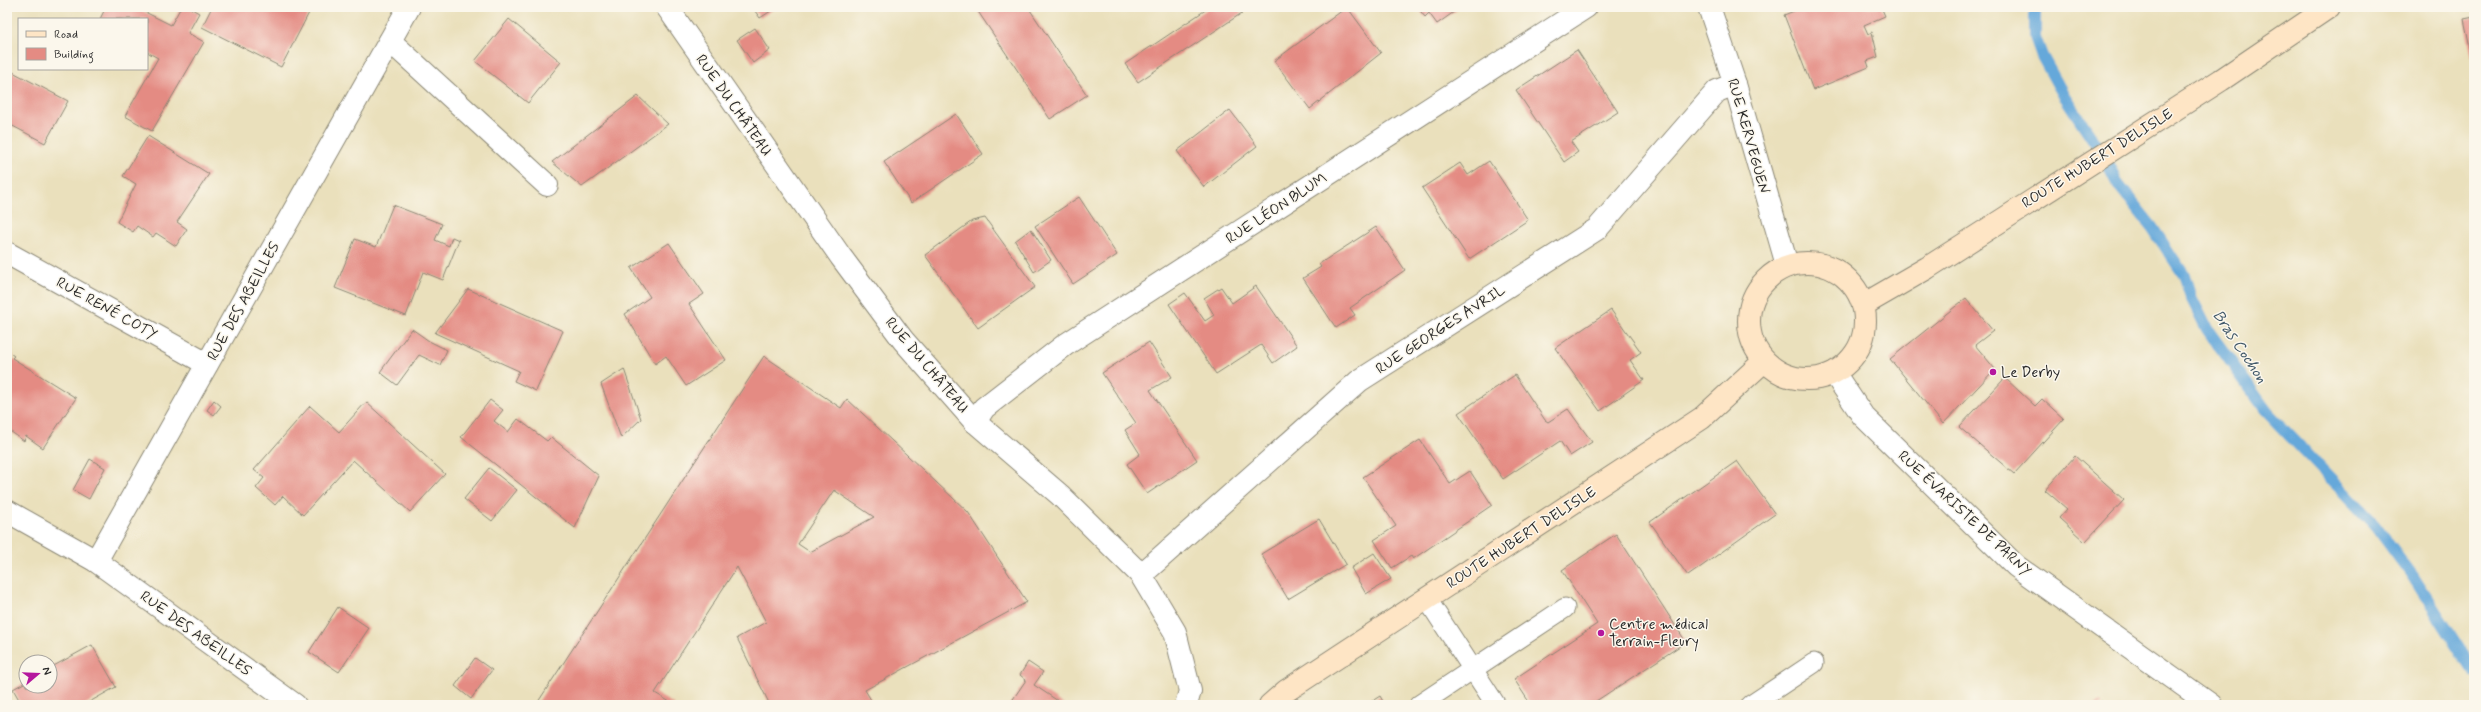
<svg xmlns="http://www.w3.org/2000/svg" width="2481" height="712" viewBox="0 0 2481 712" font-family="Mynerve,sans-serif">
	<rect width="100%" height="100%" fill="#fbf7ec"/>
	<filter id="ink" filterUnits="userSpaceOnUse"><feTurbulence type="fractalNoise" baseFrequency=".025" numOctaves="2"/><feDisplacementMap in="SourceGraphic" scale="8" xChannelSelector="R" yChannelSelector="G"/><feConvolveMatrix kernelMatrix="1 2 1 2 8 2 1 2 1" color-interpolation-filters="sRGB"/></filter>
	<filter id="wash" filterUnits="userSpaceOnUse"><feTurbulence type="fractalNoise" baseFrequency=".012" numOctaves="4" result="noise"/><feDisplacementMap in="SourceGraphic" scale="16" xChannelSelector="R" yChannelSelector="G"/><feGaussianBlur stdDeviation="0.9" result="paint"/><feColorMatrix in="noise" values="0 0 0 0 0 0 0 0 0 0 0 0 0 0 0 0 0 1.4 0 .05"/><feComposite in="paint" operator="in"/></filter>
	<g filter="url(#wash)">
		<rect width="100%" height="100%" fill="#eae0bc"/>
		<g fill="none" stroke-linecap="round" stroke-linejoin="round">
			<polyline stroke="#65a8da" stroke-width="12" points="2035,7 2035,37 2042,56 2063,94 2102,153 2117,183 2152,227 2184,275 2191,297 2207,329 2268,413 2375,525 2412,575 2474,672"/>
		</g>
		<g id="blocks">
			<g fill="#e48b83" fill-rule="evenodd">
				<polygon points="106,7 135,7 171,25 181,7 188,7 199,13 188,33 204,42 152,131 125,116 158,58 147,52 147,19 100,19"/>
				<polygon points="212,7 308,7 311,9 281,67 202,27"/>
				<polygon points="752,7 777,7 760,18"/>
				<polygon points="975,7 1028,7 1087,95 1050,119"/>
				<polygon points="1210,7 1238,7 1242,13 1138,82 1125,64"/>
				<polygon points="1347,7 1381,53 1310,109 1274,61"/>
				<polygon points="1417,7 1461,7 1437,24 1429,13 1425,17"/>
				<polygon points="1804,7 1881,7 1885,16 1864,25 1868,34 1872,32 1878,57 1867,61 1869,67 1813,90 1784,15"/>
				<polygon points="2474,17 2474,63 2473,63 2464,19"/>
				<polygon points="509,19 561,62 528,103 475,61"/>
				<polygon points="755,28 770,50 753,63 737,40"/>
				<polygon points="1577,50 1618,112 1571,142 1578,152 1564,162 1516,90"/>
				<polygon points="7,69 68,101 45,143 7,123"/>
				<polygon points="638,96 668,124 582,187 552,162"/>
				<polygon points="1230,110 1257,146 1204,187 1177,151"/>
				<polygon points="956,114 983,154 911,203 884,162"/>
				<polygon points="148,136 209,174 177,222 187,229 176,246 156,233 153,237 137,226 133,232 117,222 136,184 123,176"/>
				<polygon points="1489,161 1528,220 1469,259 1422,188 1460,163 1468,175"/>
				<polygon points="1079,197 1117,255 1073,284 1035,226"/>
				<polygon points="393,205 442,224 435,240 449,246 452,237 459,240 443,280 423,272 406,316 335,288 355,239 376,247"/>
				<polygon points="985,218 1035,287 978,328 925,255 972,221"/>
				<polygon points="1376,227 1405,270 1350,308 1355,315 1336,328 1303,278 1321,267 1319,264"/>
				<polygon points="1031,229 1051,260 1034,272 1015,241"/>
				<polygon points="669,243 704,294 689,304 726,360 686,386 666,356 655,364 625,314 650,297 631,268"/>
				<polygon points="1256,286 1297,346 1273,363 1261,345 1216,374 1169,304 1185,293 1205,321 1214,315 1204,298 1221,287 1232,303"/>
				<polygon points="468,289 563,331 536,391 514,381 519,371 435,333"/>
				<polygon points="1966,298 1993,331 1975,345 1995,369 1943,424 1890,359"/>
				<polygon points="1611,310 1641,352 1630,360 1644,380 1600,411 1555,348"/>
				<polygon points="412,329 429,341 447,350 440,365 419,355 397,385 380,372"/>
				<polygon points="1149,342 1172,377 1150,390 1197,460 1147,494 1127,464 1140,454 1125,430 1136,423 1102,373"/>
				<polygon points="7,351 14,356 12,358 76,398 43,448 26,436 24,441 7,429 9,425 7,423"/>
				<path d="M764,356L841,408L847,399L968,512L1027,602L865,690L874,705H770L737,638L766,622L737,567L655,693L675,705H536ZM834,490L874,517L810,552L798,544Z"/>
				<polygon points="624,369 641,419 621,438 601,384"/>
				<polygon points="1515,375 1545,420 1548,422 1568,409 1592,442 1570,456 1560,441 1503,479 1458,413"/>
				<polygon points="2005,378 2035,406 2042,399 2064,419 2014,474 1959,427"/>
				<polygon points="214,400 221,406 214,415 207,410"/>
				<polygon points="490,400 503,410 494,421 508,432 518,419 547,441 551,437 599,476 575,528 461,437"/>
				<polygon points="366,402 445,474 410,512 353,460 303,515 283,496 275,505 256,488 264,478 254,470 310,406 339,432"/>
				<polygon points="1420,440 1450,484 1470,471 1492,505 1413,559 1411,556 1392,568 1374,540 1396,526 1363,477"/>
				<polygon points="2075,456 2124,500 2085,542 2059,518 2067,509 2045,490"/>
				<polygon points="90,459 105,468 89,499 73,490"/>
				<polygon points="1737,461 1775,514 1688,576 1650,522"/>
				<polygon points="489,468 517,490 492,521 464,499"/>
				<polygon points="1319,519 1346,564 1288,599 1261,554"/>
				<polygon points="1616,534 1686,642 1590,705 1531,705 1514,679 1597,624 1562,570"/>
				<polygon points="1374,553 1391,579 1366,594 1351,568"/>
				<polygon points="338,607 369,628 339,672 309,652"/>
				<polygon points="92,645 116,687 84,705 22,705 13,689 26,682 26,686 50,686 50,668"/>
				<polygon points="475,658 492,670 471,699 455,686"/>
				<polygon points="1028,662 1043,672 1034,685 1064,705 1009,705 1026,680 1020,675"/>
				<polygon points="1380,696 1385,705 1366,705"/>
				<polygon points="2101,701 2103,705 2095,705"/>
			</g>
		</g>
	</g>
	<g filter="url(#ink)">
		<use href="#blocks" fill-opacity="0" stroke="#8a8674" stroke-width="1"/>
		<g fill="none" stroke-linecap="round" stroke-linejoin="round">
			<defs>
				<g id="service">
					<polyline points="1427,599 1496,705"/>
					<polyline points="1419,705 1565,608"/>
					<polyline points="1751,705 1814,663"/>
				</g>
				<g id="minor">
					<polyline points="667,7 841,257 903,340 975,422 1060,495 1141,575 1175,632 1190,691 1186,705"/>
					<polyline points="390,41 547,185"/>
					<polyline points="7,253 207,364"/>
					<polyline points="1834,373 1863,416 2016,566 2211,705"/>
					<polyline points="975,422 984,408 1065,345 1586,7"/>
					<polyline points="7,511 96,561 295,705"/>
					<polyline points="96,561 409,7"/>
					<polyline points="1141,575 1359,381 1597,229 1717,91 1735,84"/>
				</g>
				<polyline id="tertiary" points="1709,7 1735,84 1787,265"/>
				<g id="secondary">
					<circle cx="1807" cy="321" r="58"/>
					<polyline points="1863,305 1927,268 2221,80 2329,7"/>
					<polyline points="1270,705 1286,691 1702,418 1764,361"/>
				</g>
			</defs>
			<use href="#service" stroke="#8a8674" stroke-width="21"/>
			<use href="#minor" stroke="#8a8674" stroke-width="24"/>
			<use href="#tertiary" stroke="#8a8674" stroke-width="24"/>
			<use href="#secondary" stroke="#8a8674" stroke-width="24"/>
			<use href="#service" stroke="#fff" stroke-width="19"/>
			<use href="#minor" stroke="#fff" stroke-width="22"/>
			<use href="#tertiary" stroke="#fff" stroke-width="22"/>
			<use href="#secondary" stroke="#fee5c5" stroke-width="22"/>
		</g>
	</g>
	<g fill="#b5179e" stroke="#fbf7ec" stroke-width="1.5">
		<circle cx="1993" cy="372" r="4"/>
		<circle cx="1601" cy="633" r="4"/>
	</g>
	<g text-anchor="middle" stroke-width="3" stroke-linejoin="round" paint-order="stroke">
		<g font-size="15" fill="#2b2b2b" stroke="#fbf7ec">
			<text transform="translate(734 105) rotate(55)" y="5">RUE DU CHÂTEAU</text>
			<text transform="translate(1749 136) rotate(74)" y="5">RUE KERVEGUEN</text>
			<text transform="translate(2097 158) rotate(-32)" y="5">ROUTE HUBERT DELISLE</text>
			<text transform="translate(1276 208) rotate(-33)" y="5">RUE LÉON BLUM</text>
			<text transform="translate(243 301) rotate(-61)" y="5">RUE DES ABEILLES</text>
			<text transform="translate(107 308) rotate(29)" y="5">RUE RENÉ COTY</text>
			<text transform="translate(1440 329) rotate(-33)" y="5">RUE GEORGES AVRIL</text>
			<text transform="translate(927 365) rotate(50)" y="5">RUE DU CHÂTEAU</text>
			<text transform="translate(1965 513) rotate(43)" y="5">RUE ÉVARISTE DE PARNY</text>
			<text transform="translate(1521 537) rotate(-33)" y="5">ROUTE HUBERT DELISLE</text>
			<text transform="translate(196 633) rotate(36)" y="5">RUE DES ABEILLES</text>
		</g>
		<g font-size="15" fill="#2b2b2b" stroke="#fbf7ec" text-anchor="start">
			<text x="2001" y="377">Le Derby</text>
			<text x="1609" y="629">Centre médical<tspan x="1609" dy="17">Terrain-Fleury</tspan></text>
		</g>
		<g font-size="16" font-style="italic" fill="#3f5768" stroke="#fbf7ec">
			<text transform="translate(2241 346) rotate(56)" y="6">Bras Cochon</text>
		</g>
	</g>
	<rect width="2481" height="712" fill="none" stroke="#fbf7ec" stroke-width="24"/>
	<rect x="18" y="18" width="130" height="52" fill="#fbf7ec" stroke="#a8a59f"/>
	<rect x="26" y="31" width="20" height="6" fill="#fee5c5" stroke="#a8a59f"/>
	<text x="54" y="38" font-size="12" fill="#2b2b2b">Road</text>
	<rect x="26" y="48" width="20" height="12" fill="#e48b83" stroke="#a8a59f"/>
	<text x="54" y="58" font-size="12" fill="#2b2b2b">Building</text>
	<g transform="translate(38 674) rotate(71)"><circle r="19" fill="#fbf7ec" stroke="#a8a59f"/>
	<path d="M0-3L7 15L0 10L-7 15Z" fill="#b5179e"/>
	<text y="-6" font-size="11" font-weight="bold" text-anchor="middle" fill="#2b2b2b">N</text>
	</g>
</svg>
